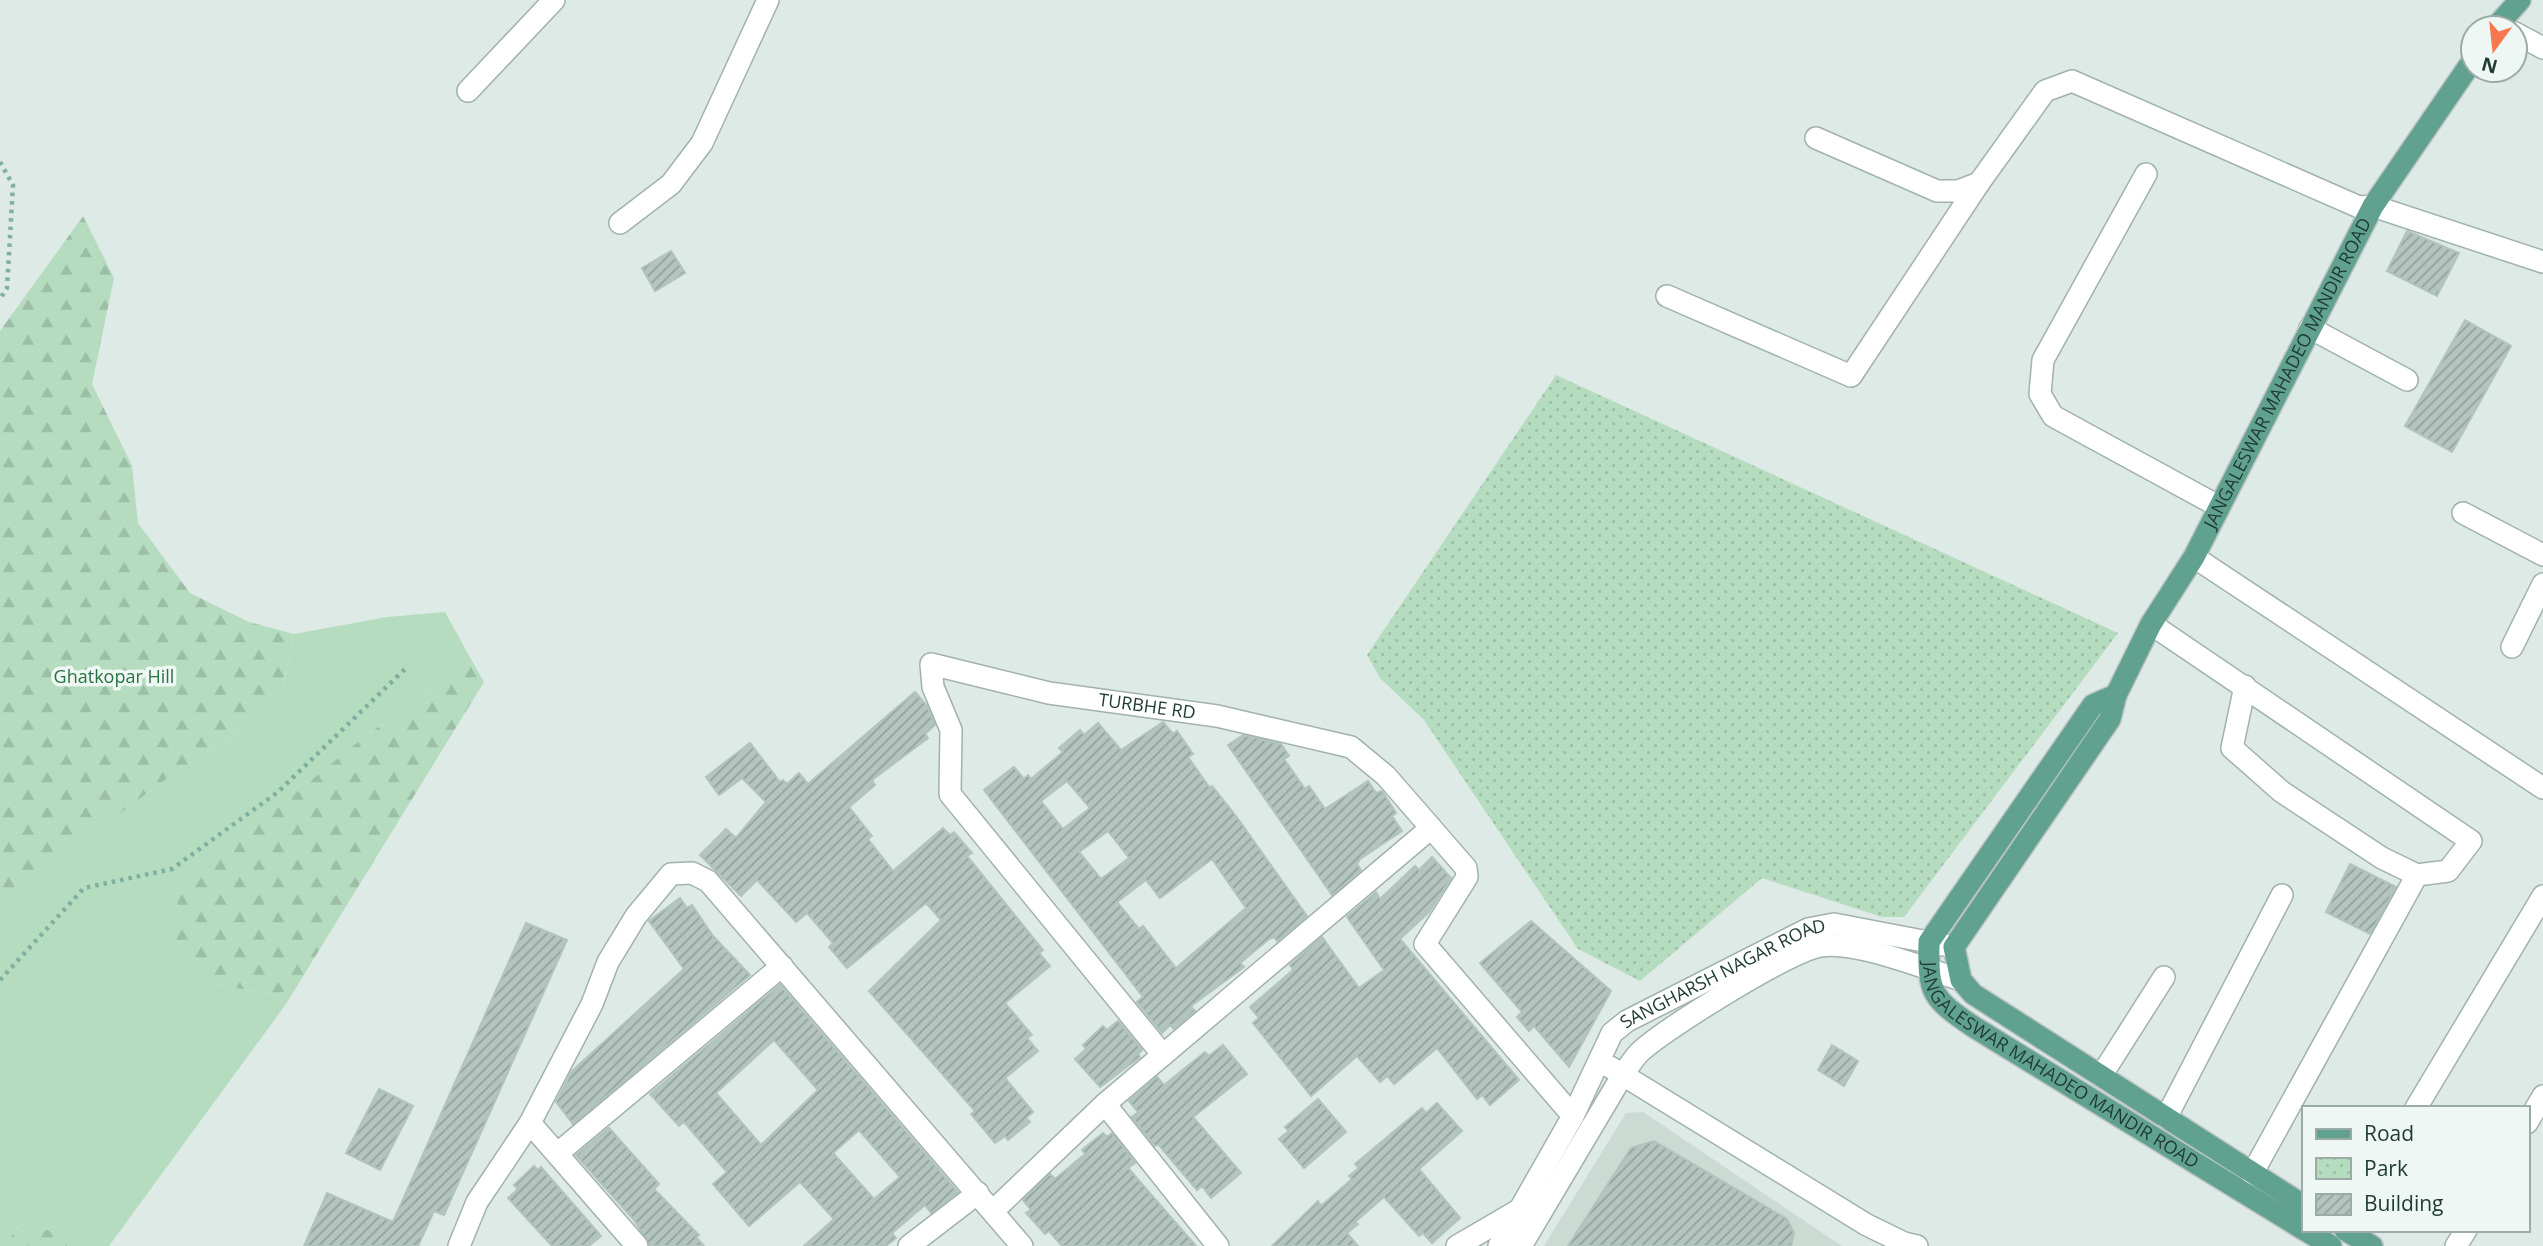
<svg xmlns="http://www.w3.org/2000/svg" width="2543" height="1246" viewBox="0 0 2543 1246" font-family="'Open Sans',sans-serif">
	<defs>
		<pattern id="forest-firs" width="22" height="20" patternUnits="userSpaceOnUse" patternTransform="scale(1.75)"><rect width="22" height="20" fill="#b6dcc0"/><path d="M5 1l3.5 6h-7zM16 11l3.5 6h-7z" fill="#9cbea5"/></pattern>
		<pattern id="park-dots" width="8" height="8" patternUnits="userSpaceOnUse" patternTransform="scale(1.75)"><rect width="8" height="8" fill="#b6dcc0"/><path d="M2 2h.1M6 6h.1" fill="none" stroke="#9cbea5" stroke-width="1.8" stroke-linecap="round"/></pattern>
		<pattern id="building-hatch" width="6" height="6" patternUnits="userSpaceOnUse" patternTransform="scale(1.75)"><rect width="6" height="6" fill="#b3c5be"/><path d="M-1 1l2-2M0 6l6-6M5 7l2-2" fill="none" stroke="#91a19b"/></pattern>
	</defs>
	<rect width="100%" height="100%" fill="#deeae5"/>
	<polygon fill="#ccdad4" points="1643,1112 1842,1246 1544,1246 1626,1113"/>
	<polygon fill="#b6dcc0" points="445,612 472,661 364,737 173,936 214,984 273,995 286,1004 109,1246 67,1246 67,1235 21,1224 4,1246 0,1246 0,892 23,884 180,769 236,734 282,690 294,634 387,617"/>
	<g fill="url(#forest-firs)">
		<polygon points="83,216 114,278 92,384 132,466 138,523 190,593 249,622 294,634 282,690 236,734 180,769 23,885 0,892 0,331"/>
		<polygon points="472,661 484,682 286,1004 273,995 214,984 173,936 180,888 364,737"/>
		<polygon points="21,1224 68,1235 67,1246 4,1246"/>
	</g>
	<polygon fill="url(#park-dots)" points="1556,375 2118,633 1904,917 1882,917 1762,878 1640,981 1578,949 1424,720 1380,678 1367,655"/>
	<g fill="url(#building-hatch)" stroke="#b1c4bc" stroke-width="2" fill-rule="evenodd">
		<polygon points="2407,231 2459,253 2437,296 2387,271"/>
		<polygon points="671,251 685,273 655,291 642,268"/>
		<polygon points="2465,320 2511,346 2452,452 2405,426"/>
		<polygon points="915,692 927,706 935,725 925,734 928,738 872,780 875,785 849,807 872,836 868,839 893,871 943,828 950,835 954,832 972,853 967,856 1043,950 1039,953 1050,966 1005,1003 1032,1035 1027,1038 1038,1051 1005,1078 1033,1112 1026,1118 1030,1122 1008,1140 1005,1136 995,1143 971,1114 975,1111 869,991 941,920 926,903 847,968 829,947 833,943 807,913 796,922 757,880 741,896 700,855 726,829 736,838 766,802 742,778 719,795 706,777 750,743 780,782 783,780 787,784 799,773 808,784"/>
		<path d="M1163,722L1173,734L1177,731L1193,754L1188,757L1210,788L1212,786L1236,816L1307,916L1277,941L1274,937L1269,939L1240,963L1244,967L1191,1006L1195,1011L1174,1029L1170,1025L1162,1033L1137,1002L1143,997L984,790L1014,767L1024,779L1028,775L1031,779L1063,752L1059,748L1080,730L1084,735L1098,723L1121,750ZM1067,781L1090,808L1063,829L1041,801ZM1108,831L1129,858L1101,879L1079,852ZM1212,859L1246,908L1176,968L1143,926L1139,929L1117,902L1146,880L1160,898Z"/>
		<polygon points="1243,735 1281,744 1289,756 1284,759 1305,789 1309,786 1325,809 1368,781 1376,793 1382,791 1396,813 1392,816 1402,831 1360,859 1357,864 1361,870 1332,895 1228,745"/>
		<polygon points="1432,857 1451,878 1429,912 1400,939 1519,1080 1490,1105 1482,1095 1477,1099 1437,1048 1394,1084 1387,1076 1380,1082 1357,1056 1311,1096 1253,1023 1259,1018 1250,1007 1293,970 1290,965 1322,937 1359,988 1384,970 1347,917 1376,892 1380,899 1415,866 1419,870"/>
		<polygon points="2350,864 2396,887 2370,934 2326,912"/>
		<polygon points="680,898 687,908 692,905 713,936 750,975 573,1124 556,1102 572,1071 684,969 649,921"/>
		<polygon points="1531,921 1611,991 1569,1067 1534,1026 1529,1031 1517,1017 1522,1012 1480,963"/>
		<polygon points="526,923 567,940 444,1215 434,1211 418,1246 304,1246 327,1193 393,1222"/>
		<path d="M780,985L958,1192L931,1213L925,1205L892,1233L896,1238L886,1246H804L834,1219L800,1182L749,1226L713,1184L727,1172L684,1122L679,1126L650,1094ZM774,1040L818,1090L761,1145L716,1093ZM859,1130L900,1177L874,1199L833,1153Z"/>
		<polygon points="1118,1021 1142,1050 1138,1054 1140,1057 1100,1087 1075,1059 1086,1049 1083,1045 1103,1026 1107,1030"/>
		<polygon points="1223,1045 1247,1074 1193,1117 1241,1173 1211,1198 1202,1186 1197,1190 1158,1144 1155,1146 1132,1117 1138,1112 1129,1101 1157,1077 1164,1085 1205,1052 1209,1056"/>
		<polygon points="1832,1045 1858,1061 1844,1086 1818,1070"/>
		<polygon points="379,1089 413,1106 380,1170 346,1153"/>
		<polygon points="1318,1099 1346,1132 1304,1168 1279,1139 1289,1131 1285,1127"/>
		<polygon points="1437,1103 1462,1131 1419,1169 1460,1218 1432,1243 1423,1233 1419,1236 1384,1197 1355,1222 1358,1224 1347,1233 1358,1246 1272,1246 1318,1201 1321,1206 1352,1179 1349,1176 1359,1168 1355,1164 1422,1108 1426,1113"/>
		<polygon points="609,1128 659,1184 654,1189 699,1235 696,1237 704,1246 650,1246 634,1220 576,1155"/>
		<polygon points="1103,1133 1107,1137 1112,1133 1135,1163 1128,1168 1196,1246 1062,1246 1049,1231 1045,1234 1026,1213 1031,1210 1023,1200 1050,1174 1055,1179 1085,1154 1082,1150"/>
		<polygon points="1654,1141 1787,1219 1794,1233 1791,1246 1568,1246 1631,1148"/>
		<polygon points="534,1166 538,1170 541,1167 601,1236 589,1246 552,1246 508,1198 518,1189 514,1185"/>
	</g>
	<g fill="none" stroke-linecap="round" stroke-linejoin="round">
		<defs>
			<g id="minor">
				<polyline points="2515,33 2543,48"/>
				<polyline points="468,91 554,0"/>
				<polyline points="1816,138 1937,191 1958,191 1979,183 2045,91 2072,81 2359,207 2373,206 2543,262"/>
				<polyline points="2146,174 2043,360 2040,394 2053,416 2218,506"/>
				<polyline points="620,223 671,184 702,143 768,0"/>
				<polyline points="1667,296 1851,376 1979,183"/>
				<polyline points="2310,328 2407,380"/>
				<polyline points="2463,513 2543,555"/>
				<polyline points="2194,557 2543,788"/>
				<polyline points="2151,624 2471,841 2448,871 2417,875 2382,858 2282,792 2232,748 2245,686"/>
				<polyline points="2512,647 2543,584"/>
				<path id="s1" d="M1163,1055L950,794L951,730L933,687L931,664L1049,693L1217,716L1351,747L1386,776L1466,868L1467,877L1425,944L1573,1116"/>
				<polyline points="1610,1067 1867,1225 1904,1243 1917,1246"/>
				<polyline points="2101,1076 2164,977"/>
				<polyline points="1105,1104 1218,1246"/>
				<polyline points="2416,1108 2543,896"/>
				<polyline points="2166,1118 2282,895"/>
				<polyline points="530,1123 637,1246"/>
				<polyline points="2527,1123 2543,1096"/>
				<polyline points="558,1153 782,966"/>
				<polyline points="2252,1174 2417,875"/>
				<polyline points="993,1211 1105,1104 1431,828"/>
				<polyline points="459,1246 477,1202 530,1123 592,1004 608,962 636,916 671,874 692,873 708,881 1022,1246"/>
				<polyline points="909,1246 978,1193"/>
				<polyline points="1457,1246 1517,1211"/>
				<path id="s2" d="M1499,1246L1573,1116L1612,1033L1627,1021L1808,929L1834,924L1954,947"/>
				<path d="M1521,1246L1622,1076C1628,1068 1634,1057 1641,1051C1668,1027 1788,952 1821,946C1855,940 1926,969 1961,980"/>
				<polyline points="2456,1246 2466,1230"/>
			</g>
			<g id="major">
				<polyline points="2495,28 2520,0"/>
				<path id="s3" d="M2116,695L2093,705L1929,942C1928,993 1931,998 1974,1027L2303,1229"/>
				<path id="s4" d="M2303,1205L1973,994L1961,980L1954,947L2110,719L2116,695L2151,624L2194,557L2373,206L2473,60"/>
				<polyline points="2305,1230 2331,1246"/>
				<polyline points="2345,1230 2372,1246"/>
			</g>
		</defs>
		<use href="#minor" stroke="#a1b2ac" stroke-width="24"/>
		<use href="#major" stroke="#bcc4c2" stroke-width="24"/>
		<g stroke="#7eaf9f" stroke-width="4.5" stroke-dasharray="3.5 5" stroke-linecap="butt">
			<polyline points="0,162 13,185 7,288 0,299"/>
			<polyline points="0,980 84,888 172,869 278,792 405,669"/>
		</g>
		<use href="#minor" stroke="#fff" stroke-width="21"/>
		<use href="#major" stroke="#61a190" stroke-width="21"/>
	</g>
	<g text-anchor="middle" stroke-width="7" stroke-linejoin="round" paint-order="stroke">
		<g font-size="18" fill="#1f3a33" stroke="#eef7f3">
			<text dy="6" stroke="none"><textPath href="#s4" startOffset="1110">JANGALESWAR MAHADEO MANDIR ROAD</textPath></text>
			<text dy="6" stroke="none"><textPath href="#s1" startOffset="691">TURBHE RD</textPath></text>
			<text dy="6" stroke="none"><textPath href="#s2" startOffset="368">SANGHARSH NAGAR ROAD</textPath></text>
			<text dy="6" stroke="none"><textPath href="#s3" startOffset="506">JANGALESWAR MAHADEO MANDIR ROAD</textPath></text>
		</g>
		<g font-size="18" fill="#297244" stroke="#eef7f3">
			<text x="114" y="683">Ghatkopar Hill</text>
		</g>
	</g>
	<rect x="2302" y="1106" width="228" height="126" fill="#eef7f3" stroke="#9baba6" stroke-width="2"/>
	<rect x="2316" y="1129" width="35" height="10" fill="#61a190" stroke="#9baba6" stroke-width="2"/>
	<text x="2364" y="1141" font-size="21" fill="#1f3a33">Road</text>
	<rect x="2316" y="1158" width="35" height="21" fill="url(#park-dots)" stroke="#9baba6" stroke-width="2"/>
	<text x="2364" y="1176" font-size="21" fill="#1f3a33">Park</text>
	<rect x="2316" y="1194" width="35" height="21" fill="url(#building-hatch)" stroke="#9baba6" stroke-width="2"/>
	<text x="2364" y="1211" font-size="21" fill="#1f3a33">Building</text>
	<g transform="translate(2494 49) rotate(195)"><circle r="33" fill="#eef7f3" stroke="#9baba6" stroke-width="2"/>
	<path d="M0-5L12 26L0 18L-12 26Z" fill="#f57851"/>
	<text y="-10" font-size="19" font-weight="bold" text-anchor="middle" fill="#1f3a33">N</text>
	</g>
</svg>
